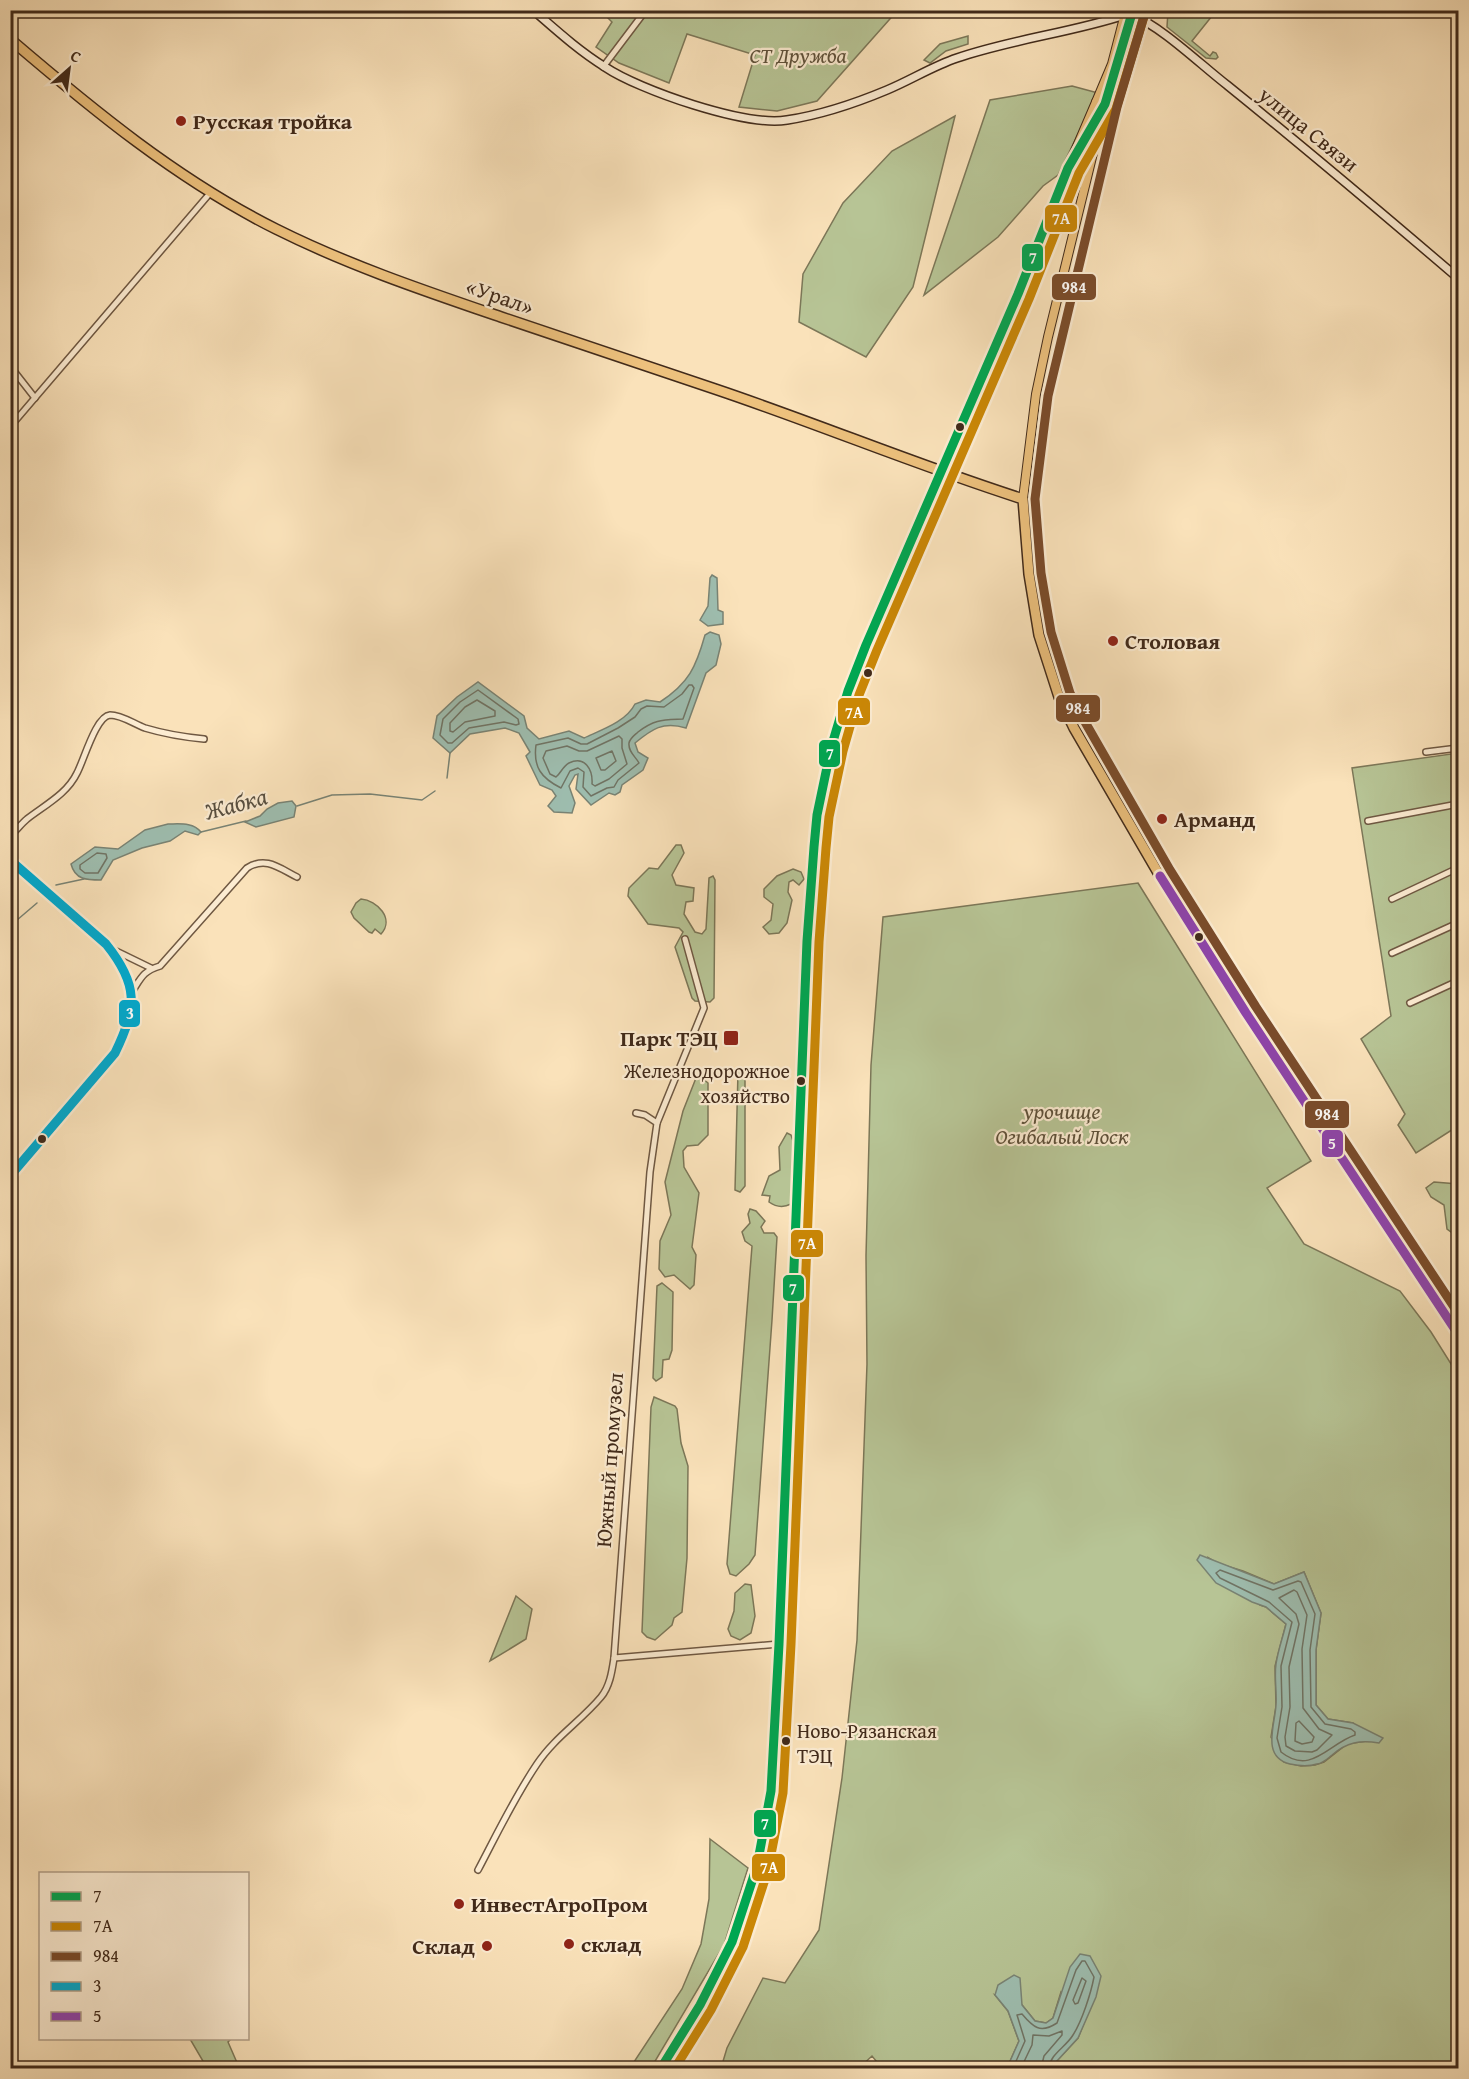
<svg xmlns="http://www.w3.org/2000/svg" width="1469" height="2079" viewBox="0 0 1469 2079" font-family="'Gentium Book Plus',serif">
	<rect width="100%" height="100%" fill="#fae2ba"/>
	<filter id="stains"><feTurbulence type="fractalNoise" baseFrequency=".00333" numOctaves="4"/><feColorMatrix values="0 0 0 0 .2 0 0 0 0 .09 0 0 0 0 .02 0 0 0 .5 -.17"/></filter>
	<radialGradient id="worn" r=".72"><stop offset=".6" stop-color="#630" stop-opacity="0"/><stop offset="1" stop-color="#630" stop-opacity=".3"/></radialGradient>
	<g fill="#b7c495" stroke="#7c7758" stroke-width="1.5" fill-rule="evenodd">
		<polygon points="601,11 897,11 817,101 777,111 739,107 755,55 687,34 669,83 619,63 596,47 612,22"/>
		<polygon points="1168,11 1216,11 1192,41 1210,56 1213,52 1216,53 1218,57 1216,59 1206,58 1167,27"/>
		<polygon points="968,36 968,44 946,51 930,63 924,60 940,44"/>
		<polygon points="1072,86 1098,93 1058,175 1043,186 998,237 924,295 990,100"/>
		<polygon points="955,116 913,287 866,357 799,322 803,274 843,203 892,151"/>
		<polygon points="1458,753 1458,1126 1416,1153 1398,1125 1405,1114 1361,1039 1391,1016 1352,768"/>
		<polygon points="676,845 681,845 684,853 672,875 676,885 694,888 693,901 686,902 684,914 695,932 702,934 706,929 709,878 713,876 715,880 714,998 710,1002 695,1001 692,998 675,947 683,932 679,928 648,924 628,896 629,888 649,868 658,869"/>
		<polygon points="793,869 801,872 804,879 799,885 793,880 789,882 788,892 792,900 787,923 779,933 769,934 763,927 771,920 773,904 764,897 764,889 777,876"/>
		<path d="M1138,883L1311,1161L1267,1188L1304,1244L1400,1291L1431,1332L1458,1375V2068H1054L1055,2063L1078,2038L1086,2018L1061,1992L1053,2018L1046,2023L1035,2021L1022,2005L995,1995L1008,2011L1019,2041L1007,2068H882L872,2056L859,2068H721L727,2048L763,1978L785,1983L819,1930L842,1778L857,1640L867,1364L866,1256L871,1065L883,917ZM1207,1557L1217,1563L1243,1571L1274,1584L1304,1572L1321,1613L1316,1650V1705L1328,1719L1353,1723L1367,1741L1347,1744L1324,1762L1315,1765L1301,1766L1284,1762L1271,1737L1276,1706L1275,1666L1286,1624L1266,1607L1260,1605Z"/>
		<path d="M361,899C377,900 395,919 381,934L375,929L372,933L369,932L354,918L351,912L356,903Z"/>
		<polygon points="740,1069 745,1072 745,1186 740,1192 735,1190 738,1072"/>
		<polygon points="696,1078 702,1078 708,1083 708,1135 698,1145 687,1146 683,1151 684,1167 699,1193 692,1247 696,1255 694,1285 690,1289 674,1275 665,1277 659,1269 660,1241 671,1215 665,1182 683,1111"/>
		<path d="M787,1133L791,1135L794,1144L791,1204C783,1208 776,1207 769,1202L770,1196L762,1195L769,1176L780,1170L779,1147Z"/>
		<polygon points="1434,1182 1458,1184 1458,1237 1447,1229 1444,1205 1431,1197 1426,1188"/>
		<polygon points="750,1209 756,1211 765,1221 761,1227 764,1233 774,1233 777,1237 772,1320 755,1555 749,1564 736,1576 730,1574 727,1564 752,1246 745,1241 742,1232 750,1223 748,1214"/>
		<polygon points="662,1283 673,1292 672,1350 669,1359 663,1360 662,1377 656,1381 653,1378 657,1286"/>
		<polygon points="654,1397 675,1406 677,1409 681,1443 688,1466 687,1558 682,1612 674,1618 672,1625 655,1640 647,1637 642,1632 651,1407"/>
		<polygon points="745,1584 751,1585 755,1616 751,1633 740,1640 731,1636 728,1629 734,1611 735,1593"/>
		<polygon points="516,1596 532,1609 526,1639 490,1661"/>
		<polygon points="710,1839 748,1868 724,1945 651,2068 630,2068 682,1989 701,1944 709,1899"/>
		<polygon points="190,2039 231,2039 228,2042 238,2065 236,2068 207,2068"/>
	</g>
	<g fill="#9ebeb0" stroke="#798374" stroke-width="1.5">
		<polygon points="712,575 717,578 718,610 723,612 723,624 708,626 700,620 708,606 710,578"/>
		<path d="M710,632L719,635L721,644L716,665L706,673L686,728C663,721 652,729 635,743L638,752L648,758L643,770L622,785L620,792L615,795L609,793L591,805L576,789L578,774L575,775L569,786L575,803L572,813L554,812L548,806L556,796L552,790L540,785L526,756L530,752L519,733L505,728L470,734L450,753L433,738L437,716L457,697L478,682L524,716L527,728L539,739L569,731L584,738C601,730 626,722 635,704L646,700L660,702C689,683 696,667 705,635Z"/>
		<polygon points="292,801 296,806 294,817 256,827 245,822 260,816 267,809 278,803"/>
		<path d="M168,824C180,824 193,822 201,832L198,835L185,831L170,841L142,848L113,860L101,880C87,880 75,880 71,864L95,847L118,849L145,830Z"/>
		<path d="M1200,1555L1274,1584L1304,1572L1321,1613L1316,1650V1705L1328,1719L1353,1723L1383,1738L1379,1743C1360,1740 1347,1742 1332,1755C1327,1759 1324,1763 1317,1764C1308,1767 1299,1766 1290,1764C1261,1757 1275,1725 1276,1705C1277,1691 1274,1677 1276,1664C1278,1650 1283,1637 1286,1624L1266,1607L1252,1602L1216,1583L1197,1560Z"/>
		<polygon points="1080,1954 1090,1956 1101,1976 1096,1997 1078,2038 1055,2063 1054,2068 1007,2068 1019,2041 1008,2011 995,1995 998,1985 1014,1975 1020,1978 1022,2005 1035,2021 1046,2023 1053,2018 1070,1967"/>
	</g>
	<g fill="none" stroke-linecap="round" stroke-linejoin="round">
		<g stroke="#707465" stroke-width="1.5">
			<path d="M689,685H692L694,688L683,719C663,720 655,719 638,732C635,735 630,738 629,743C628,752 636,757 639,763L618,780L614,787L607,788L591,796L583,787L584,772L578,768L570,771L561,788C541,778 533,767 536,745L568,738L581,744H587L618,728L635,717L641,709L647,706L664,707L682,694Z"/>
			<polygon points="478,690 518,719 519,724 516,725 504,722 469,728 452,743 448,743 440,735 443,719 460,702"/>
			<polygon points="477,700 495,711 495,716 465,722 453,732 450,731 450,723 465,707"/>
			<path d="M619,736L622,739V748L627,764L609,779L595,786L592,784C593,770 585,755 569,763C563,766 561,773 556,777L550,774L543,758L546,751L567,746L579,751H587Z"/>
			<polygon points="612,751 616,761 605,770 601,770 596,758"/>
			<polygon points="97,853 106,854 107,858 98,873 85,873 80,869 80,865"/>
			<path d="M1220,1570L1273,1590L1298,1581L1301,1582L1315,1614L1310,1650L1311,1707L1325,1724L1351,1729L1355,1732V1735C1328,1744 1311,1776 1281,1752L1277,1738L1282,1707L1281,1666L1292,1622L1269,1602L1220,1578L1216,1573Z"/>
			<polygon points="1294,1590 1297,1592 1307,1615 1302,1649 1303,1708 1319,1729 1332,1735 1317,1750 1312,1752 1295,1751 1286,1746 1285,1737 1290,1707 1289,1667 1299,1624 1296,1614 1279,1598"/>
			<polygon points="1299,1721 1314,1737 1312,1742 1302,1744 1295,1741 1296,1723"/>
			<polygon points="1082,1978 1086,1981 1078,2003 1075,2004 1073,2000"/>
			<path d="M1013,2068L1025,2041L1017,2015L1022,2014C1033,2027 1040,2034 1057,2023L1076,1970L1082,1961H1085L1094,1977C1091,1993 1082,2021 1073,2035C1066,2047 1050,2054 1049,2068"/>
			<polyline points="1021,2068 1032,2045 1033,2035 1049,2036 1062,2031 1062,2035 1044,2056 1041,2068"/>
		</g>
		<g stroke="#798374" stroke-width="1.5">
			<polyline points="447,778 450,753"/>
			<polyline points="297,806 332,795 370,794 422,800 435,791"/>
			<polyline points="201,832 246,821"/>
			<polyline points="56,885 84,879"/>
			<polyline points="10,926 37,903"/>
		</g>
		<defs>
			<g id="street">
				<polyline points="603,67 646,10"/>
				<polyline points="10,366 35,398"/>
				<polyline points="10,427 211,192"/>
				<polyline points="1426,752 1458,748"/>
				<polyline points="1368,821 1458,804"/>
				<path d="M10,836C16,831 21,824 27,819C45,805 67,794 77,773C84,760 96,716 110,715C122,715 134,724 145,728C165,734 183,737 204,739"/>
				<polyline points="1392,899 1458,868"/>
				<polyline points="112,949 151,968"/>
				<polyline points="1392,953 1458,923"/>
				<path d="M132,992C141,978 143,971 160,966L247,868C266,856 279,868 297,877"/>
				<polyline points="1410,1003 1458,981"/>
				<polyline points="636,1113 645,1115 657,1123 650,1172 614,1658 779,1644"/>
				<polyline points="657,1123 704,1008 685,939"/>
				<path d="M478,1870C497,1834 514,1798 537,1764C554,1738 581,1721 601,1697C610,1686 612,1671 614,1658"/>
			</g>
			<g id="secondary">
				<path d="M533,10C556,30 579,51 605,67C639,90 746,127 787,120C820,115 856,103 887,90C911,80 933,66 957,58C1012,39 1070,33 1125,15"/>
				<path d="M1132,15C1161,26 1201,65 1227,85C1305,148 1382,213 1458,278"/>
				<path d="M10,860C32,878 52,896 73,914C123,956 153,988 115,1053L10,1177"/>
			</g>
			<g id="primary">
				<polyline points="1093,139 1096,102 1112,64 1126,10"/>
				<polyline points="1023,499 1036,394 1048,337 1105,104 1133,10"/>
				<polyline points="661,2068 700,2005 732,1942 757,1866 771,1791 779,1644 807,941 814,847 817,815 831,748 848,691 866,645 1018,294 1075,151 1096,102"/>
			</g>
			<path id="highway" d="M10,39C93,110 178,180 276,229C348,265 425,291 501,317C573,341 644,365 715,389C819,424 919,466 1023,499L1029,574L1039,635L1059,697L1074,728L1160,876L1246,1013L1458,1334"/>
		</defs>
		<use href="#street" stroke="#6f5842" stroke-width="8"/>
		<use href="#secondary" stroke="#412a1a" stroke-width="10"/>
		<use href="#primary" stroke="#412a1a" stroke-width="10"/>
		<use href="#highway" stroke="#412a1a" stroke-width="12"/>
		<use href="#street" stroke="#fcecd2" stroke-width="5"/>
		<use href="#secondary" stroke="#fcecd2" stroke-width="7"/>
		<use href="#primary" stroke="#edc17d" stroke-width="8"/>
		<use href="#highway" stroke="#edc17d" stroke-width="9"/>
		<defs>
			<polyline id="bus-1" points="661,2068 700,2005 732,1942 757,1866 771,1791 779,1644 807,941 814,847 817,815 831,748 848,691 866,645 1018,294 1068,168 1105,104 1133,10"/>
			<polyline id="bus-2" points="675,2068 711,2010 743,1947 768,1870 783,1793 791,1644 819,942 826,848 829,817 843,751 859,695 877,650 1029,299 1079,173 1116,109 1145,13"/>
			<polyline id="bus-3" points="1145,13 1117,107 1048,396 1035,499 1041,573 1051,632 1070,693 1085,722 1170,870 1256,1007 1458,1313"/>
			<path id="bus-4" d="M10,860L106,944C139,985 137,1007 115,1053L10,1176"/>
			<polyline id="bus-5" points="1160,876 1246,1013 1458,1334"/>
		</defs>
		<use href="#bus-1" stroke="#fcecd2" stroke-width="14"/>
		<use href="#bus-2" stroke="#fcecd2" stroke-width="14"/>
		<use href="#bus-3" stroke="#fcecd2" stroke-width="14"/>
		<use href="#bus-4" stroke="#fcecd2" stroke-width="14"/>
		<use href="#bus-5" stroke="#fcecd2" stroke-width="14"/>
		<use href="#bus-1" stroke="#00a651" stroke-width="9"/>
		<use href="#bus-2" stroke="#ca8706" stroke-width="9"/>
		<use href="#bus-3" stroke="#7a4b2a" stroke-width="9"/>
		<use href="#bus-4" stroke="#00a9ce" stroke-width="9"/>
		<use href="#bus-5" stroke="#8e44ad" stroke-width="9"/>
	</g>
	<g fill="#8f2418" stroke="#fcecd2" stroke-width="2">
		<circle cx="181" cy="121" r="6"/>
		<circle cx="1113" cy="641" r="6"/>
		<circle cx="1162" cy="819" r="6"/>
		<rect x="723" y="1030" width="16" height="16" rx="3"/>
		<circle cx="459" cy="1904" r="6"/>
		<circle cx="569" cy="1944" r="6"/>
		<circle cx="487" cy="1946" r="6"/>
	</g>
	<g fill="#412a1a" stroke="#fcecd2" stroke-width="2">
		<circle cx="960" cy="427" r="5"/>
		<circle cx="868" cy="673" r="5"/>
		<circle cx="1199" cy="937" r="5"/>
		<circle cx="801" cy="1081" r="5"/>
		<circle cx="42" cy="1139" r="5"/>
		<circle cx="786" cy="1741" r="5"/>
	</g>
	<g text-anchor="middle" stroke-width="4.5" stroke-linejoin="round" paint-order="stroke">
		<g font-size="20" fill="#412a1a" stroke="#fcecd2" text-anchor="end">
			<text x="790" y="1078">Железнодорожное<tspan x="790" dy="25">хозяйство</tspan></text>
			<text x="797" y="1738" text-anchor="start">Ново-Рязанская<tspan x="797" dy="25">ТЭЦ</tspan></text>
		</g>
		<g font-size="22" font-style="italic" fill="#5e5039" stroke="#fcecd2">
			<text x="798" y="63">СТ Дружба</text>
			<text x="1062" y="1119">урочище<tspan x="1062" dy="25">Огибалый Лоск</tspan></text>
		</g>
		<g font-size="22" font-weight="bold" fill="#412a1a" stroke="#fcecd2" text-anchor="start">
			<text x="193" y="129">Русская тройка</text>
			<text x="1125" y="649">Столовая</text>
			<text x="1174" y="827">Арманд</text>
			<text x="718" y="1046" text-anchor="end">Парк ТЭЦ</text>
			<text x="471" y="1912">ИнвестАгроПром</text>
			<text x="581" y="1952">склад</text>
			<text x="475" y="1954" text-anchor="end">Склад</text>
		</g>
		<g font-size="22" fill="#412a1a" stroke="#fcecd2">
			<text transform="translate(1309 129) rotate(39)" y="8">улица Связи</text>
			<text transform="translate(500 296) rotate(19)" y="8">«Урал»</text>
			<text transform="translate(609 1460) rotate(-86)" y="8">Южный промузел</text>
		</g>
		<g font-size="24" font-style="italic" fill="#584f40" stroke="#fcecd2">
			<text transform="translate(236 804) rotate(-15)" y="8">Жабка</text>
		</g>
	</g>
	<g stroke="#fcecd2" stroke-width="2">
		<rect x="1044" y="204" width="34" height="29" rx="6" fill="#ca8706"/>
		<rect x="1021" y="243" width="23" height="29" rx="6" fill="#00a651"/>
		<rect x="1051" y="273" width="46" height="28" rx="6" fill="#7a4b2a"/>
		<rect x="1055" y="694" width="46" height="29" rx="6" fill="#7a4b2a"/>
		<rect x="837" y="697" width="34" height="29" rx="6" fill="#ca8706"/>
		<rect x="818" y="739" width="23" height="29" rx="6" fill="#00a651"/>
		<rect x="118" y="999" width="23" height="29" rx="6" fill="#00a9ce"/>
		<rect x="1304" y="1100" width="46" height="29" rx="6" fill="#7a4b2a"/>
		<rect x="1321" y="1129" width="23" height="29" rx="6" fill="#8e44ad"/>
		<rect x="790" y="1229" width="34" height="29" rx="6" fill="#ca8706"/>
		<rect x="782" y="1274" width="23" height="28" rx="6" fill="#00a651"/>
		<rect x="753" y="1809" width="24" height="29" rx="6" fill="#00a651"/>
		<rect x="751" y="1853" width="35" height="29" rx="6" fill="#ca8706"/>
	</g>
	<g font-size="16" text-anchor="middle" font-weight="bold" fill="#fff">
		<text x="1061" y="224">7А</text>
		<text x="1033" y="263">7</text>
		<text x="1074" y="293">984</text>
		<text x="1078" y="714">984</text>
		<text x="854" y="718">7А</text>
		<text x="830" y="759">7</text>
		<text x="130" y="1019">3</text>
		<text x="1327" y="1120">984</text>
		<text x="1332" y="1149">5</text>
		<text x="807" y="1249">7А</text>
		<text x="793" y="1294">7</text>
		<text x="765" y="1829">7</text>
		<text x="769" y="1873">7А</text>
	</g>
	<rect width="1469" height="2079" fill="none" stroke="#fae2ba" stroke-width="36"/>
	<rect x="12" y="12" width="1445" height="2055" fill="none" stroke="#412a1a" stroke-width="3"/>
	<rect x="18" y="18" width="1433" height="2043" fill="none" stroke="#412a1a" stroke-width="1.5"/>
	<rect x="39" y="1872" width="210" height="168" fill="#fcecd2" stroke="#b19e88" stroke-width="1.5"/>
	<rect x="51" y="1892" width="30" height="9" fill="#00a651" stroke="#b19e88" stroke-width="1.5"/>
	<text x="93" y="1902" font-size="18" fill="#412a1a">7</text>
	<rect x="51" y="1922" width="30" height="9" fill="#ca8706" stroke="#b19e88" stroke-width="1.5"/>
	<text x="93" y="1932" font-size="18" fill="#412a1a">7А</text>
	<rect x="51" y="1952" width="30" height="9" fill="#7a4b2a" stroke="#b19e88" stroke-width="1.5"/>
	<text x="93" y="1962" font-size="18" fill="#412a1a">984</text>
	<rect x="51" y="1982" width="30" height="9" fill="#00a9ce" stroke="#b19e88" stroke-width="1.5"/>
	<text x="93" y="1992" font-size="18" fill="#412a1a">3</text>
	<rect x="51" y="2012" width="30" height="9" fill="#8e44ad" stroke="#b19e88" stroke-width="1.5"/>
	<text x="93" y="2022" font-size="18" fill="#412a1a">5</text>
	<g transform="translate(69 69) rotate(28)" stroke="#fcecd2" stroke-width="4.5" paint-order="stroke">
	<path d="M0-4.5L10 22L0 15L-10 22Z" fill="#412a1a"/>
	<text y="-9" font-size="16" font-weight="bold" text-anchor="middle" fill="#412a1a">С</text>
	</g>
	<rect width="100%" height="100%" filter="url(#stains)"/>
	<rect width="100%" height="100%" fill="url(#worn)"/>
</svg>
